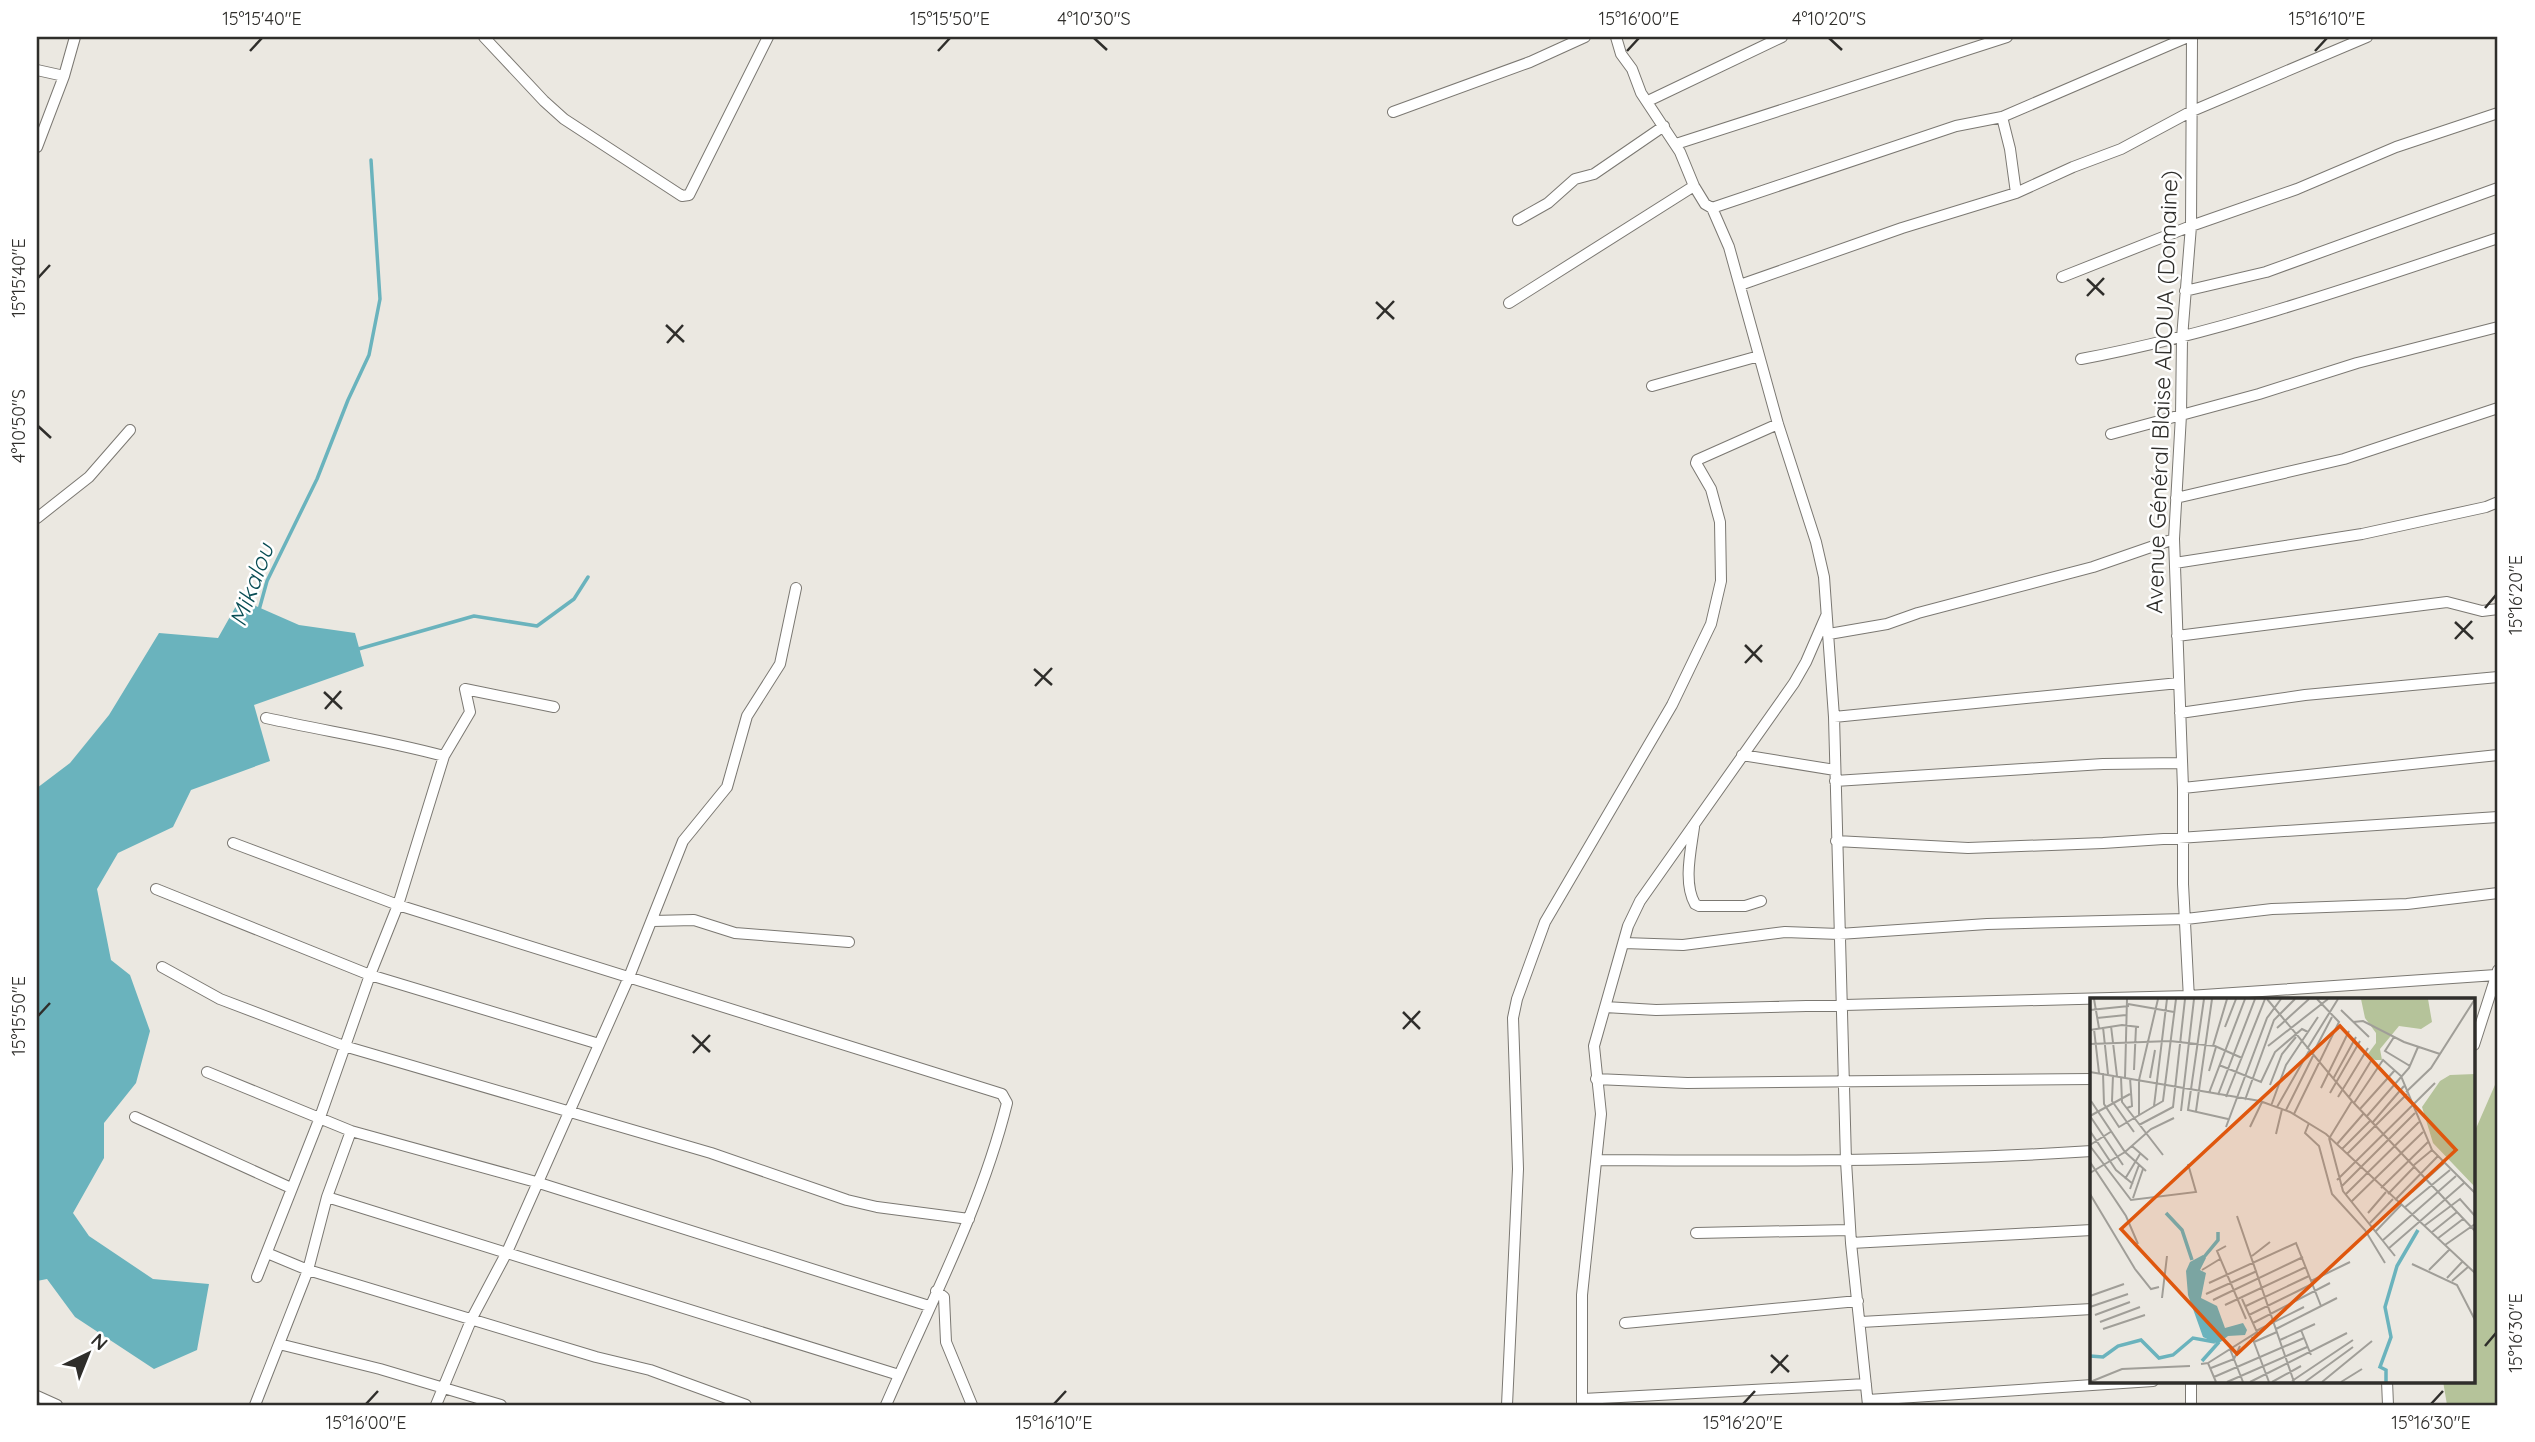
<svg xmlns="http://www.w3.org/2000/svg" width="2535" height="1442" font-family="Quicksand,sans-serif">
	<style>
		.green { fill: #b5c39a }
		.water { fill: #6ab3bd }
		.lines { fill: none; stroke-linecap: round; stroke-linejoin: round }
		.stream { stroke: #6ab3bd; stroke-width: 3.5 }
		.street-casing { stroke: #7b7872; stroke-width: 12 }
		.street { stroke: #fff; stroke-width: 10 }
		.ticks { fill: none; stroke: #2f2e2b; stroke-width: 2.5 }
		.labels { text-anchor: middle; stroke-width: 5; stroke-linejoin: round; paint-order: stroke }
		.street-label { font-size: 23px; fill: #2f2e2b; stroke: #fff }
		.water-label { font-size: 24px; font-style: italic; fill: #094d54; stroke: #fff }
		.inset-river { fill: none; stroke: #6ab3bd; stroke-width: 3.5 }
		.inset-road { fill: none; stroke: #a09e98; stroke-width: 2 }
		.view { fill: #df570e; fill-opacity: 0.15; stroke: #df570e; stroke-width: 3.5 }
		.inset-edge { fill: none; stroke: #2f2e2b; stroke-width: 3.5 }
		.neatline { fill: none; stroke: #2f2e2b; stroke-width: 2.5 }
		.ticks-label { font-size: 18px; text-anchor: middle; fill: #2f2e2b }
	</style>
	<rect width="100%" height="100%" fill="#ebe8e1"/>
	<!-- green -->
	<path class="green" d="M2498,1078V1405H2447L2443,1381H2474V1133Z"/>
	<!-- water -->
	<path class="water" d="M240,599L299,625L355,633L364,666L254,705L270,761L191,790L173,827L118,853L97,889L111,960L130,975L150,1031L136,1083L104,1123V1158L73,1213L89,1236L153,1279L209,1284L197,1350L154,1369L75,1317L47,1279L37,1281V788L70,763L109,715L159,633L218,638Z"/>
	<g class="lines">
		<!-- stream -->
		<path class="stream" d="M259,610L267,581L317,479L348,400L369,355L380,299L371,160
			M355,650L474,616L537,626L574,599L588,577"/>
		<!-- street casing -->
		<g class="street-casing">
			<path id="street" d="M484,37L544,101L564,119L682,196L689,195L768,37
				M1616,37L1621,54L1632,69L1641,93L1680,152L1694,186L1705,204L1712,208L1729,247L1778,424L1816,542L1824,577L1834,717L1846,1161L1851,1243L1868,1405
				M37,70L64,76
				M1648,101L1782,37
				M1393,112L1530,62L1585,37
				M2002,117L2010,149L2016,193
				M1676,144L2007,37
				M37,147L64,76L75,37
				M1712,208L1956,126L2002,117L2188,37
				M1518,220L1548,203L1575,179L1594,174L1664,126
				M2062,277L2191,226L2297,189L2396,147L2498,113
				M1740,285L1902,228L2016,193L2073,167L2121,149L2190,112L2367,37
				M2185,291L2266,272L2498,188
				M1509,303L1694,186
				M2081,359C2224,332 2361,284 2498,238
				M1652,386L1759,356
				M2111,434L2259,394L2357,363L2498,327
				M2176,498L2344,459L2498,408
				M37,518L89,477L130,430
				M2175,563L2362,534L2486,507L2498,502
				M1829,634L1887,624L1918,613L2093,567L2174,539
				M2177,636L2447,602L2482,611L2498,609
				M2180,713L2305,695L2498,677
				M1834,717L2179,683
				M266,718C325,731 385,740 444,756
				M1742,755L1835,770
				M1835,781L2103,764L2182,763
				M2183,788L2498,755
				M1694,827C1691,850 1683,883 1695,904L1699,906H1745L1761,901
				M1836,841L1968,848L2103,843L2498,817
				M233,843L398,905L1002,1094L1007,1103C981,1208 929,1306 886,1405
				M156,889L370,975L599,1044
				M653,921L694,920L735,933L849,942
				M1624,943L1683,945L1785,932L1839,934L1987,924L2186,919L2272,909L2407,904L2498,893
				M162,967L220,999L344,1046L711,1153L847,1200L877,1207L969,1219
				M2189,999L2183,884V788L2174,539L2181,415L2182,338L2191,226L2192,37
				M1605,1007L1656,1010L2189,996L2496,975
				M2474,1045L2498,970
				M207,1072L351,1131L536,1182L929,1306
				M1596,1079L1687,1083L2092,1079
				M135,1117L291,1188
				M1597,1160C1762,1161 1927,1162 2092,1151
				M327,1197L899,1375
				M1696,1233L1850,1230
				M1851,1243L2092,1230
				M267,1253L308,1270L596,1357L650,1370L746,1405
				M257,1277L319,1120L370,975L398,905L444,756L470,712L465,689L554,707
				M936,1291L944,1297L946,1342L972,1405
				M1861,1322L2092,1309
				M1625,1323L1858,1301
				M279,1344L380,1369L501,1405
				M2387,1381L2388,1405
				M37,1396L57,1405
				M1583,1399L1866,1384
				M1868,1400L2153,1381
				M255,1405L308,1270L327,1197L351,1131
				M436,1405L472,1318L507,1252L629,977L683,841L727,787L747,716L780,664L796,588
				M1507,1405L1518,1169L1513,1018L1517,999L1545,922L1672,705L1711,624L1721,581L1720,522L1711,489L1696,463L1697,460L1778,424
				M1582,1405V1295L1601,1114L1594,1046L1628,926L1640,901L1794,683L1806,662L1826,616
				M2191,1405V1381"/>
		</g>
		<!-- street -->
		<use href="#street" class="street"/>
	</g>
	<!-- ticks -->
	<path class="ticks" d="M1094,38L1107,50M1829,38L1842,50M250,51L262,38M938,51L950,38M1627,51L1639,38M2315,51L2327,38M38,278L50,265M2087,279L2104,295M2087,296L2104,278M1376,302L1394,319M1377,319L1394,301M666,325L684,342M667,343L683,325M38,426L51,438M2485,608L2496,595M2455,622L2473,639M2455,639L2472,621M1745,645L1762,662M1745,663L1762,645M1034,669L1052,685M1035,686L1052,668M324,692L342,709M325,709L341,691M1403,1012L1420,1029M38,1016L50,1003M1403,1029L1420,1011M692,1035L710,1052M693,1053L710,1035M2485,1346L2496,1333M1771,1355L1789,1372M1771,1373L1788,1355M366,1404L378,1391M1054,1404L1066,1391M1743,1404L1755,1391M2431,1404L2443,1391"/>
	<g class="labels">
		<!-- street labels -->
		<g class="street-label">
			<text transform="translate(2162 392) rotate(-88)" y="8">Avenue Général Blaise ADOUA (Domaine)</text>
		</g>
		<!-- water labels -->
		<g class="water-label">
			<text transform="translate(252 585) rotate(-70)" y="8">Mikalou</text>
		</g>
	</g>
	<!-- overview -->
	<g transform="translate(2090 998)">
		<rect width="385" height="385" fill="#ebe8e1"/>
		<path d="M271,1H338L342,24L331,31L309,28L290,51L292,62H285L277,57L286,45V35L275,20ZM385,76V189L343,145L332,109L350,83L360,77Z" fill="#b5c39a"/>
		<path d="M113,257L116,260L110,272L116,275L111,300L127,308L135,330L153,325L157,332L155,337L138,338L128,346L113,339L98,297L96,273L100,264Z" fill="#6ab3bd"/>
		<path class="inset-river" d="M76,215L92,232L102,262M114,259L128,242V234M0,358L13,359L28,348L51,342L69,360L83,357L103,340L125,344M112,363L129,344M296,384V372L290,369L301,339L295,309L307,268L328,232"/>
		<path class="inset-road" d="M4,1L9,30M114,1L98,112L138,121M177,1L262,103L385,233M38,6L84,14M0,12L39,8M251,12L279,39M7,20L36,17M263,24L273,23L314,44L350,56M21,28L27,78M13,29L18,76M135,29L146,1M187,30L219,1M4,31L9,75M0,32L32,27L49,29M304,39L295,53L320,68M0,46L80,43L125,48L152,60M123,48L137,1M178,48L238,1M217,51L248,1M222,57L242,19M129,67L171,84L185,54L212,31L218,34M44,72L46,29M119,73L126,49M0,74L170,103L200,114L236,136L385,275M13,75L14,106L29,129L73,103L86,1M23,77L22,103L44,134M31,79L32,104L73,157M35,80L37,1M60,80L65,52M243,81L266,39M180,87L192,56L206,39M231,90L259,33M316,94L341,70L385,1M119,95L155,1M240,95L270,43M128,97L165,1M136,99L175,1M248,99L278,50M259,99L281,63M155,102L184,22L205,1M1,103L35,154L56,173M264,105L293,62L311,78L342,152L385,195M64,108L77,1M181,108L196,67L228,19M187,109L219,53M37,110L42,108L40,80M270,111L305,72M196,112L223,58M91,113L104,1M106,113L122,1M204,116L249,24L227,1M49,117V82L68,1M0,118L33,167M0,118L40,96M277,118L319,70L328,49M283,124L314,88M219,125L215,135L229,148L242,196L275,232L295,265M49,127L83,109L95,1M136,129L177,20L191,1M160,129L172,104M0,133L26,172L43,186M186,136L192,111M240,139L262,103M239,140L253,193L305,258M247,146L274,115M0,147L22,133M0,148L41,202L106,194L98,166M42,148L58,162M252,151L281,122M257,156L317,96M0,164L36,218L48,246M324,167L342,152M0,175L35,154L61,131L84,120M35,181L50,156M247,182L345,85M251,189L325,115M291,190L338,144M40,191L49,167M322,194L354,165M0,196L45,271L61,291L69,289M256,196L329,124M298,196L325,168M43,200L53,171M305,202L348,158M262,203L333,134M314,210L360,172M278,215L296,194M147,218L204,384M280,225L303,201M334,228L370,201L385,218M286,233L311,207M341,235L367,214M347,241L373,221M292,243L366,178M355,247L385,226M136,248L127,253L156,321M298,251L374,185M162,258L180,244M322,266L367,287L385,322M112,272L130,261M339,272L360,251M357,280L373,263M221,283L260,264M362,283L378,269M119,285L206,245L231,308M116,296L167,273M0,298L34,286M72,300L77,258M123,302L213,259M135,307L216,269M156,308L219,278M0,309L38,296M5,317L40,304M159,317L222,286M10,324L50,309M163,325L240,285M13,331L55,317M186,331L247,300M211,332L221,357M166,333L214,309M162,339L179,384M190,342L225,326M164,344L187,334M140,351L153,384M118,365L167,334L152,301M111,366L118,365L126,384M121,370L144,361L150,348M124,379L214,340M202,383L263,342M0,384L32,371L100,368M137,384L217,349M160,384L257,335M182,384L211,368M215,384L263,349M232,384L282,343M251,384L272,371"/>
		<path class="view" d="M250,28L366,152L147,356L31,231Z"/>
		<rect width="385" height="385" class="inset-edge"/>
	</g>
	<!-- border -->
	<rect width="2535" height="1442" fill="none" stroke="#ffffff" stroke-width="77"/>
	<!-- north arrow -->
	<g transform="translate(88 1354) rotate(43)" stroke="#ffffff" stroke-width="5" paint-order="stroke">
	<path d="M0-5L12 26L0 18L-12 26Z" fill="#2f2e2b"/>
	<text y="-10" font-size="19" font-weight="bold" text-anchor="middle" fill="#2f2e2b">N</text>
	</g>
	<rect x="38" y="38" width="2458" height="1366" class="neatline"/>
	<g class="ticks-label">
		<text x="262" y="25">15°15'40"E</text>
		<text x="950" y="25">15°15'50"E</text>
		<text x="1094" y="25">4°10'30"S</text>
		<text x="1639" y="25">15°16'00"E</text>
		<text x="1829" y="25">4°10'20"S</text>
		<text x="2327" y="25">15°16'10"E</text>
		<text transform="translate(19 278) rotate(-90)" y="6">15°15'40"E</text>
		<text transform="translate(19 426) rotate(-90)" y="6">4°10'50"S</text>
		<text transform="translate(2516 595) rotate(-90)" y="6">15°16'20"E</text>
		<text transform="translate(19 1016) rotate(-90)" y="6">15°15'50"E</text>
		<text transform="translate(2516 1333) rotate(-90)" y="6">15°16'30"E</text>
		<text x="366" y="1429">15°16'00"E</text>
		<text x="1054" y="1429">15°16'10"E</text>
		<text x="1743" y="1429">15°16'20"E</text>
		<text x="2431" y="1429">15°16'30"E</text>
	</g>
</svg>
